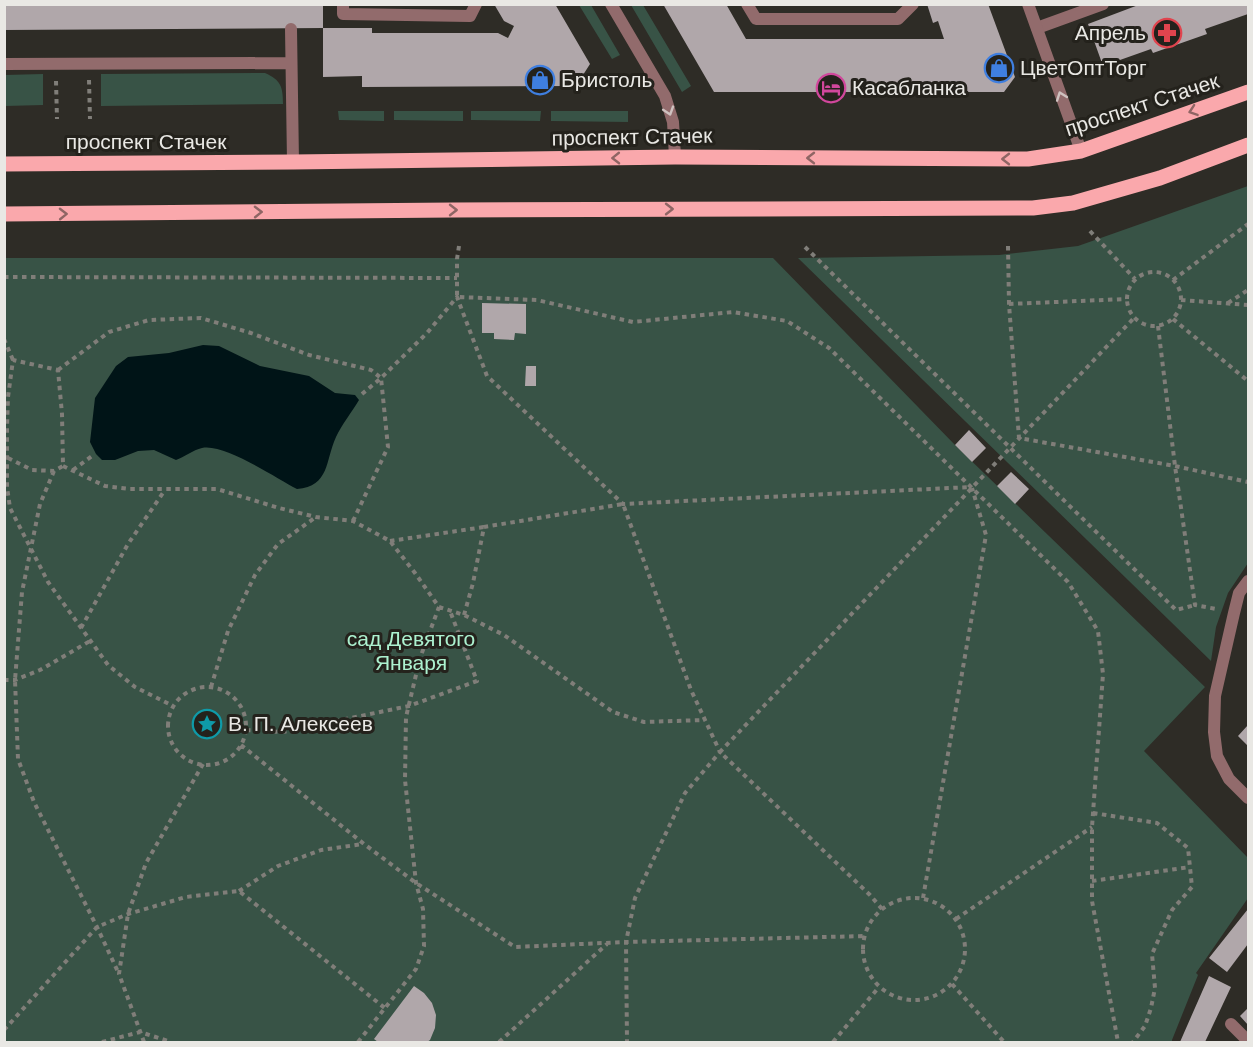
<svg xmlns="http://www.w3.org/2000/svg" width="1253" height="1047" font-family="Arial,sans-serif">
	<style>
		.green { fill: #385346 }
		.water { fill: #001417 }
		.building { fill: #b0a7aa }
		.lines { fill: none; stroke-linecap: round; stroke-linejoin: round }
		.path { stroke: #807e79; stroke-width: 4; stroke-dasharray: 4.5 4.5; stroke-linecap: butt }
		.service { stroke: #926b6c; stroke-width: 12 }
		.minor { stroke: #926b6c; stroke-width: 12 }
		.primary { stroke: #faa8ac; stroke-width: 15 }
		.oneway { stroke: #cfc2c0 }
		.oneway2 { stroke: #8f6564 }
		.labels { text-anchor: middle; stroke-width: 6; stroke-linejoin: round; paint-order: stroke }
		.poi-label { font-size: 21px; fill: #e9e8e4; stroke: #24221c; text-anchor: start }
		.street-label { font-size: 21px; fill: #e9e8e4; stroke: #24221c }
		.park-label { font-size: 21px; fill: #acf1cf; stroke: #24221c }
	</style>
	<rect width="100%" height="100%" fill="#2e2c26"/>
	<!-- green -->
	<path class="green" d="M579,5H591L620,55L612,59Z
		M631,5H643L691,86L682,92Z
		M265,73C281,80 283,87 283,104L101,106V74Z
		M43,74V105L5,106V75Z
		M338,111H384V121L339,120Z
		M394,111H463V121L394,120Z
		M471,111H541L540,121L471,120Z
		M551,111H628V122L551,121Z
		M1248,186V563L1228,593L1216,627L1211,661L798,258L999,255L1078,246Z
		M5,258H773L955,445L1205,687L1144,751L1248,858V898L1196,973L1198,975L1172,1040V1042H5Z"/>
	<!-- water -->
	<path class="water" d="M203,345L219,346L260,366L309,376L335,393L355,395L359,400C352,412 342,424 336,437C325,461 330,486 297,489C276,478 224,443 202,448C193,450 184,457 176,460L154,450L138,451L115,460H102L96,454L90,442L95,398L116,366L128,357L169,353Z"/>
	<!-- building -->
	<path class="building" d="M4,4H323V28L4,30Z
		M494,4H555L590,64L576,86L362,87V76L323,77V28H372V33H498L508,38L514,26L504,21Z
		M663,4H726L746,39H944L938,21L933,23L927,4H988L1015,77L1004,92H714Z
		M1141,4H1248V14L1205,29L1207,34L1153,53L1151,49L1103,66L1088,24Z
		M482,303L526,304V334L515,333L514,340L494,339V333H482Z
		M526,366H536V386H525Z
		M969,430L986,448L972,462L955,445Z
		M1011,472L1029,489L1015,504L997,486Z
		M1248,725V746L1238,736Z
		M1248,909V944L1227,972L1209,958Z
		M1209,976L1231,987L1205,1042H1180Z
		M414,986L424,993L432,1003L436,1015L435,1028L430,1040L427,1042H378L374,1039Z
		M1248,1008V1025L1240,1016Z"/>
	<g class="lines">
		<!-- path -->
		<path class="path" d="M89,80L90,119
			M56,81L57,119
			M1090,231L1135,279
			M459,246L457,259V297L537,300L633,322L733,312L787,321L829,348L1068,582L1098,631L1103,674L1092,827V901L1118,1042
			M1008,246L1009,304L1019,438L1175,466L1248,482
			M805,247L1176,610L1195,605
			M1127 299a27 27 0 1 1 54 0a27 27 0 1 1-54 0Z
			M4,277L457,278
			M1173,280L1248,224
			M1181,300L1248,305
			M1228,303L1248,290
			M1009,304L1126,299
			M1173,319L1248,381
			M1158,326L1175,466L1195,605L1216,609
			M4,339L13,360
			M58,370L109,332L149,320L201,318L251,333L309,355L371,370L381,378L388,447L353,521
			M362,394L381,378L427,333L457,297L487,376L623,504L971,487
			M8,458L32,470L54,471L63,466L62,414L58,370L13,360L8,397L7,427V487L10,508L48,582L108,665L135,687L173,706
			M63,466L105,486L130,489H217L279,508L316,517L353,521L390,541L415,573L439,607L464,615L504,635L613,712L644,722L704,720
			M73,470L92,456
			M54,471L40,504L22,592L15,680L18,759L34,802L97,927L119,974
			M390,541L484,527
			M464,615L473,583L484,527L623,504L691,690L720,752L685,793L635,898L626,942L627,1042
			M81,628L128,544L165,490
			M4,680H15L40,670L90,641
			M211,687L228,631L255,575L278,544L316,517
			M168 726a39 39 0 1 1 78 0a39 39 0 1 1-78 0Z
			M246,730L283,732L409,706L477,681L450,611
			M241,745L364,844L416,883L515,947L626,942L865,936
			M1093,813L1157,823L1188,848L1192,887L1172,910L1152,954L1155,988L1151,1008L1145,1026L1133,1042
			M1092,881L1190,867
			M239,891L278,866L321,850L363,844
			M863 949a51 51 0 1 1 102 0a51 51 0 1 1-102 0Z
			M923,898L986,535L972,488
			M882,909L870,895L720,752L1134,318
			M956,919L1092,827
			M952,984L1004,1042
			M4,1030L97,927L128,914L186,897L239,891L386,1009
			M102,1042L140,1032L171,1042
			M144,1042L119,974L128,914L146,863L203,764
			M358,1042L416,969L424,946L423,909L416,883L405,780L406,717L420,658L439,607
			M499,1042L607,944
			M833,1042L879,987"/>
		<!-- service -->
		<path class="service" d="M343,4V14L470,16L476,4
			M747,4L756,19H898L913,4
			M1037,28L1103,4
			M291,29L293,162
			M4,64L291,63
			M1248,581L1239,593L1234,613L1215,696L1214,732L1217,756L1229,779L1248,798
			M1231,1024L1248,1041"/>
		<!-- minor -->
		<path class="minor" d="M611,4L665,96L673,122L675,157
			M1028,4L1081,151"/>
		<!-- primary -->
		<path class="primary" d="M4,164L293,162L675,157L1028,159L1081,151L1248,92
			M4,214L453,210L1033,208L1073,203L1160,178L1248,145"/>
	</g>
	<!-- one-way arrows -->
	<defs><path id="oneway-chevron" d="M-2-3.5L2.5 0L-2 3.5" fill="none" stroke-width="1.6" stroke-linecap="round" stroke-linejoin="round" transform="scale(1.5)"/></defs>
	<g class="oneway">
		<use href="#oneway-chevron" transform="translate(1061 96) rotate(-110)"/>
		<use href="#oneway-chevron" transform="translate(669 111) rotate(72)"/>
	</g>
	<g class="oneway2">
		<use href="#oneway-chevron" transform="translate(1193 111) rotate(161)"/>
		<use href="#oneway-chevron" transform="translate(616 158) rotate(179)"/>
		<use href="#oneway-chevron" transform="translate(811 158) rotate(-180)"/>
		<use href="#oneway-chevron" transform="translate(1006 159) rotate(-180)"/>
		<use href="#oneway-chevron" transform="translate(669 209)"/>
		<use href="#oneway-chevron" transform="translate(453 210)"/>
		<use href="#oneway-chevron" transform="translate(258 212) rotate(-1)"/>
		<use href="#oneway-chevron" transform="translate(63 214) rotate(-1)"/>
	</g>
	<!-- icons -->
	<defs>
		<g id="pharmacy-ring" transform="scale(1.5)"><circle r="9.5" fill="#24221c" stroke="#e0444e" stroke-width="1.5"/><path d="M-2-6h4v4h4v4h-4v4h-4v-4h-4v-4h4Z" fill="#e0444e"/></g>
		<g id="shop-ring" transform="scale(1.5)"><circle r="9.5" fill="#24221c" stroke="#3f7fe0" stroke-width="1.5"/><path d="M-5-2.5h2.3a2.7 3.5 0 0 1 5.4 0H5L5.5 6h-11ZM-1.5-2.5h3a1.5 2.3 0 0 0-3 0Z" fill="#3f7fe0"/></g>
		<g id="hotel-ring" transform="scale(1.5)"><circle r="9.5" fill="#24221c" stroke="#d1479c" stroke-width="1.5"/><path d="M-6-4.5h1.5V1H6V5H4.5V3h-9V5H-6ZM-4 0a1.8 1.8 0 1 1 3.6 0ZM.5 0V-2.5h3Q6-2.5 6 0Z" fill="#d1479c"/></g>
		<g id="sight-ring" transform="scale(1.5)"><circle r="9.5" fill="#24221c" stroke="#0f9aa8" stroke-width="1.5"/><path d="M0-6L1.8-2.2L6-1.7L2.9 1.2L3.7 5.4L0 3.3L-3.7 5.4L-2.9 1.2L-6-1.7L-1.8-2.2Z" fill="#0f9aa8"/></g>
	</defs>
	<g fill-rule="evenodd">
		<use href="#pharmacy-ring" x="1167" y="33"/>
		<use href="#shop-ring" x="999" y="68"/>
		<use href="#shop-ring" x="540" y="80"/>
		<use href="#hotel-ring" x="831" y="88"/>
		<use href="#sight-ring" x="207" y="724"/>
	</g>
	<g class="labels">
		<!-- poi labels -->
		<g class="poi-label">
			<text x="1146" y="40" text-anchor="end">Апрель</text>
			<text x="1020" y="75">ЦветОптТорг</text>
			<text x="561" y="87">Бристоль</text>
			<text x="852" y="95">Касабланка</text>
			<text x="228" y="731">В. П. Алексеев</text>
		</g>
		<!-- street labels -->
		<g class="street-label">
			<text transform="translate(1142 105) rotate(-18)" y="7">проспект Стачек</text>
			<text transform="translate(632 137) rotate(-1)" y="7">проспект Стачек</text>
			<text x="146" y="149">проспект Стачек</text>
		</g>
		<!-- park labels -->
		<g class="park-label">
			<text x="411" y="646">сад Девятого<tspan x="411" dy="24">Января</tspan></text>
		</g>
	</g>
	<!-- border -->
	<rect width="1253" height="1047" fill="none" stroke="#e9e8e4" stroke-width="12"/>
</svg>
